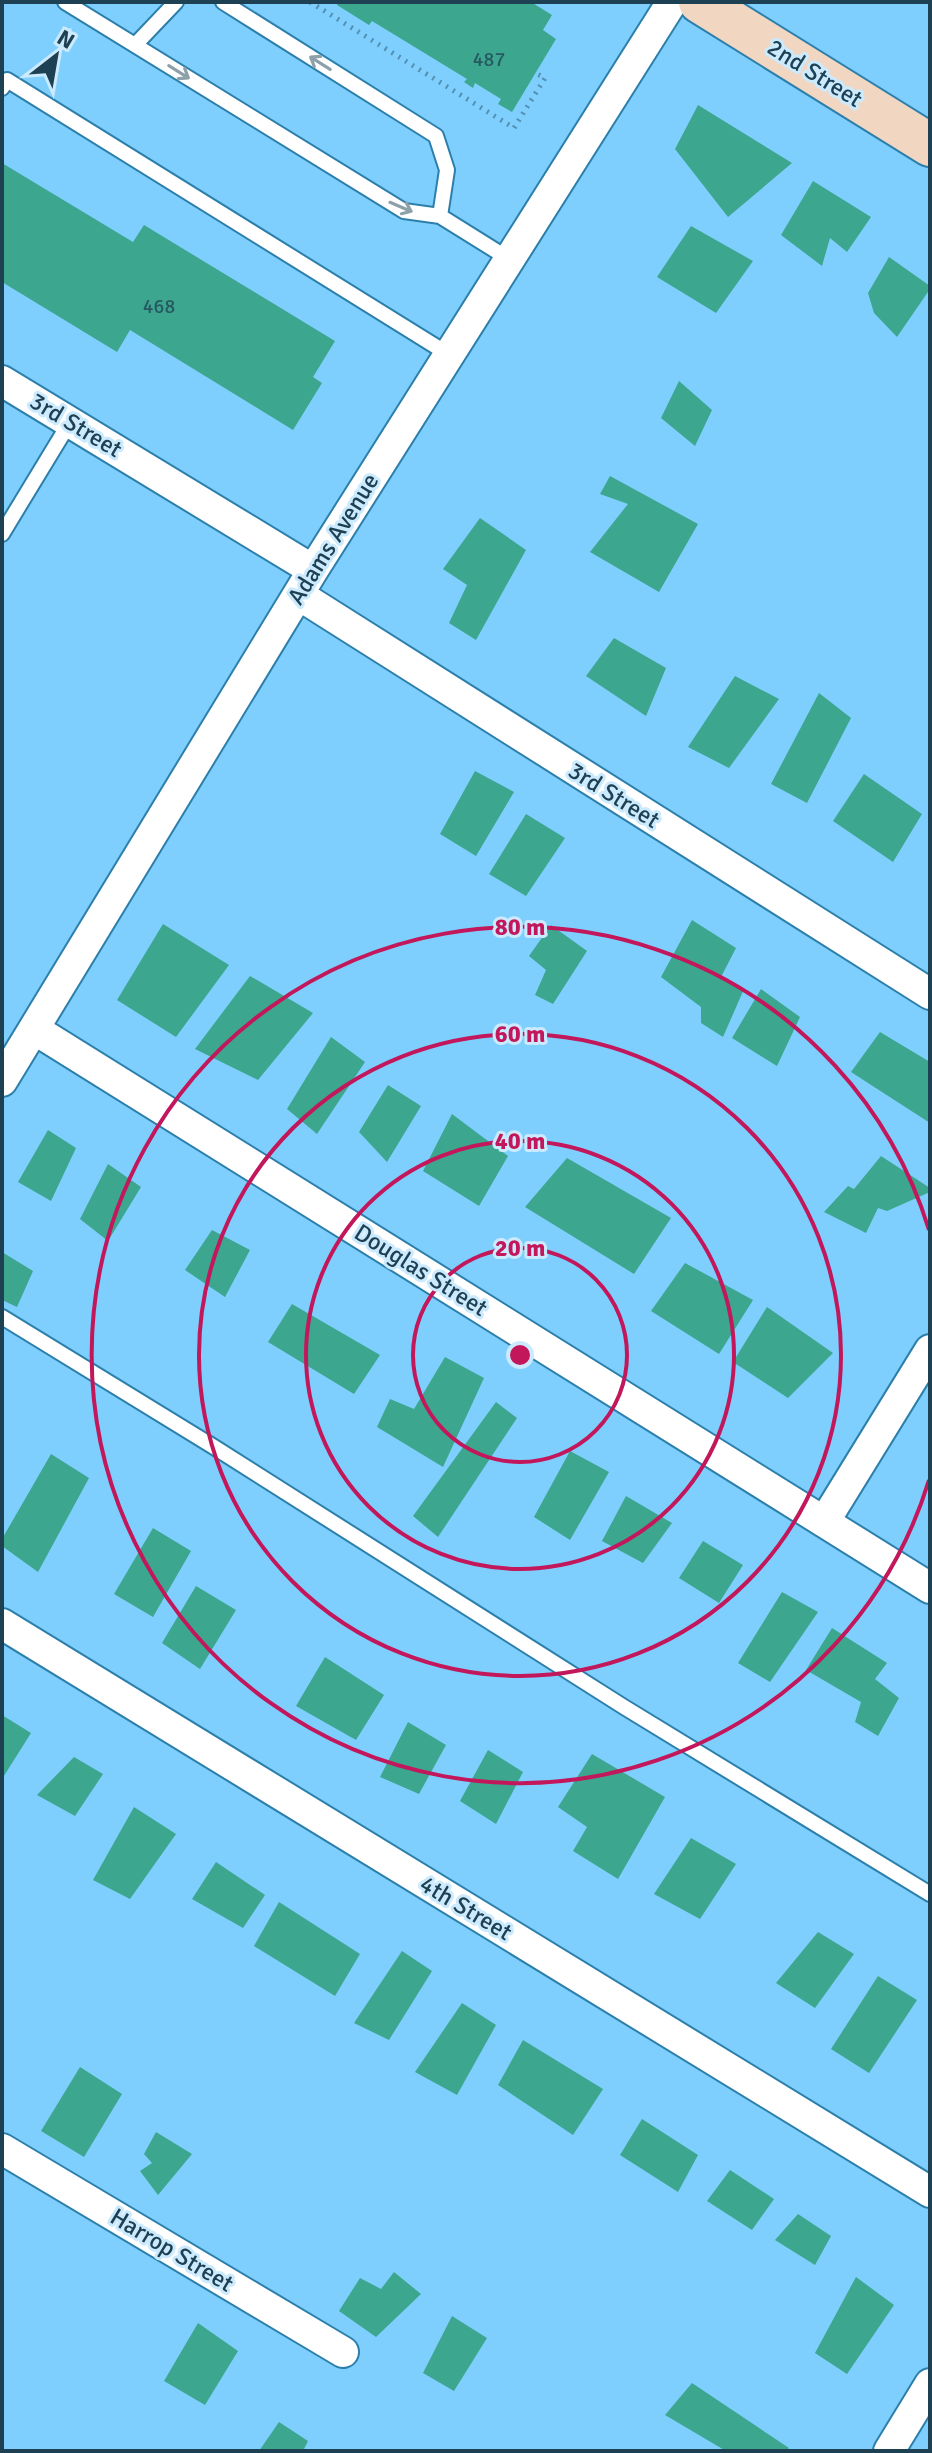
<svg xmlns="http://www.w3.org/2000/svg" width="932" height="2453" font-family="Signika,sans-serif">
	<style>
		.building { fill: #3ca68e }
		.lines { fill: none; stroke-linecap: round; stroke-linejoin: round }
		.lane-casing { stroke: #2c7faa; stroke-width: 18 }
		.street-casing { stroke: #2c7faa; stroke-width: 34 }
		.secondary-casing { stroke: #2c7faa; stroke-width: 46 }
		.path { stroke: #5490b2; stroke-width: 5; stroke-dasharray: 2 6; stroke-linecap: butt }
		.lane { stroke: #fff; stroke-width: 14 }
		.street { stroke: #fff; stroke-width: 30 }
		.secondary { stroke: #f1d7c2; stroke-width: 42 }
		.oneway { stroke: #8ea0a9 }
		.ring { fill: none; stroke: #c2185b; stroke-width: 4 }
		.labels { text-anchor: middle; stroke-width: 6; stroke-linejoin: round; paint-order: stroke }
		.number-label { font-size: 20px; fill: #265a62 }
		.street-label { font-size: 24px; fill: #1e4053; stroke: #cceafd }
		.centre { fill: #c2185b; stroke: #cceafd; stroke-width: 4 }
		.ring-label { font-size: 24px; text-anchor: middle; font-weight: bold; fill: #c2185b; stroke: #cceafd; stroke-width: 6; stroke-linejoin: round; paint-order: stroke }
	</style>
	<rect width="100%" height="100%" fill="#7fcffe"/>
	<!-- building -->
	<path class="building" d="M338,2H531L552,15L543,30L556,39L512,112L498,104L501,99L475,83L473,88L464,82L467,79L372,21L369,25L337,5Z
		M698,105L792,163L728,217L675,149Z
		M2,163L133,242L144,225L335,341L313,377L322,383L293,430L130,330L117,352L2,282Z
		M813,181L871,217L847,252L830,238L822,266L781,235Z
		M691,226L753,261L716,313L657,277Z
		M889,257L930,286V289L897,337L874,313L868,293Z
		M679,381L712,410L695,446L661,418Z
		M610,476L698,524L659,592L590,552L628,504L600,494Z
		M480,518L526,550L476,640L449,623L467,585L443,569Z
		M614,638L666,668L646,716L586,676Z
		M735,676L779,699L729,768L688,747Z
		M819,693L851,718L807,803L771,784Z
		M475,771L514,792L476,856L440,834Z
		M864,774L922,814L893,862L833,821Z
		M526,814L565,838L526,896L489,874Z
		M692,920L736,948L721,977L744,989L723,1037L701,1023V1007L661,977Z
		M163,924L229,965L176,1037L117,1000Z
		M551,925L587,951L553,1004L535,995L546,970L529,956Z
		M250,976L313,1013L258,1080L195,1049Z
		M761,989L800,1017L777,1066L732,1038Z
		M880,1032L930,1062V1123L851,1072Z
		M331,1037L365,1062L317,1134L287,1109Z
		M388,1085L421,1106L387,1162L359,1132Z
		M452,1114L508,1156L479,1206L423,1171Z
		M48,1130L76,1148L51,1201L18,1182Z
		M881,1156L930,1188V1192L887,1211L878,1208L866,1233L824,1212L848,1186L854,1189Z
		M567,1158L671,1218L634,1274L525,1207Z
		M108,1164L141,1187L108,1241L80,1219Z
		M212,1230L250,1250L225,1297L185,1270Z
		M2,1252L33,1271L17,1307L2,1300Z
		M685,1263L753,1300L719,1354L651,1311Z
		M292,1304L380,1355L354,1394L268,1342Z
		M767,1307L833,1353L788,1398L733,1362Z
		M445,1357L484,1378L443,1467L377,1427L390,1399L414,1409Z
		M496,1402L517,1418L438,1537L413,1516Z
		M570,1451L609,1472L570,1540L534,1517Z
		M51,1454L89,1478L38,1572L2,1546V1539Z
		M626,1496L672,1523L643,1563L602,1541Z
		M153,1528L191,1551L153,1617L114,1594Z
		M703,1541L743,1565L719,1603L679,1578Z
		M196,1586L236,1610L200,1669L162,1643Z
		M782,1592L818,1612L770,1682L738,1663Z
		M832,1628L887,1663L875,1679L899,1698L878,1736L855,1722L861,1702L806,1670Z
		M325,1657L384,1695L356,1740L296,1706Z
		M2,1715L31,1733L2,1779Z
		M408,1722L446,1745L419,1794L380,1777Z
		M488,1750L523,1772L496,1824L460,1801Z
		M592,1754L665,1797L618,1879L573,1851L587,1827L558,1807Z
		M74,1757L103,1774L75,1816L37,1795Z
		M134,1807L176,1834L130,1899L93,1880Z
		M691,1838L736,1864L700,1919L654,1894Z
		M216,1862L265,1895L243,1928L192,1899Z
		M279,1902L360,1954L335,1996L254,1946Z
		M818,1932L854,1954L815,2008L776,1983Z
		M402,1951L432,1971L389,2040L354,2023Z
		M878,1976L917,2000L869,2073L831,2049Z
		M462,2003L496,2025L457,2095L415,2072Z
		M523,2040L603,2089L573,2135L498,2085Z
		M80,2067L122,2094L84,2157L41,2131Z
		M642,2119L698,2155L678,2192L620,2155Z
		M156,2132L192,2154L158,2195L140,2171L152,2163L144,2154Z
		M730,2170L774,2199L752,2230L707,2201Z
		M798,2214L831,2236L815,2265L775,2240Z
		M394,2272L421,2294L376,2337L339,2311L360,2278L381,2289Z
		M856,2277L894,2305L847,2374L815,2353Z
		M452,2316L487,2338L454,2391L423,2373Z
		M198,2323L238,2351L205,2405L164,2381Z
		M692,2383L789,2448L786,2451H726L665,2415Z
		M279,2422L308,2441L303,2451H259Z"/>
	<g class="lines">
		<!-- lane casing -->
		<g class="lane-casing">
			<path id="lane" d="M65,2L404,211L440,216L447,170L436,136L223,2
				M135,45L176,2
				M2,88L7,80L448,354
				M440,216L509,259
				M2,534L70,422
				M2,1317L214,1447L624,1707L930,1894"/>
		</g>
		<!-- street casing -->
		<g class="street-casing">
			<path id="street" d="M2,381L313,570
				M299,595L930,994
				M34,1029L930,1588
				M2,1081L313,570L672,2
				M824,1522L930,1350
				M2,1624L930,2192
				M2,2149L343,2352
				M889,2451L930,2384"/>
		</g>
		<!-- secondary casing -->
		<g class="secondary-casing">
			<path id="secondary" d="M700,2L930,145"/>
		</g>
		<!-- path -->
		<path class="path" d="M310,2L514,128L545,78L537,74"/>
		<!-- lane -->
		<use href="#lane" class="lane"/>
		<!-- street -->
		<use href="#street" class="street"/>
		<!-- secondary -->
		<use href="#secondary" class="secondary"/>
	</g>
	<!-- one-way arrows -->
	<defs><path id="oneway-shaft" d="M-6 0H5M1.5-3L5.5 0L1.5 3" fill="none" stroke-width="1.6" stroke-linecap="round" stroke-linejoin="round" transform="scale(2)"/></defs>
	<g class="oneway">
		<use href="#oneway-shaft" transform="translate(320 63) rotate(-148)"/>
		<use href="#oneway-shaft" transform="translate(179 72) rotate(32)"/>
		<use href="#oneway-shaft" transform="translate(401 207) rotate(23)"/>
	</g>
	<!-- distance rings -->
	<g class="ring">
		<circle cx="520" cy="1355" r="107"/>
		<circle cx="520" cy="1355" r="214"/>
		<circle cx="520" cy="1355" r="321"/>
		<path d="M929 1480A428 428 0 1 1 929 1230"/>
	</g>
	<g class="labels">
		<!-- number labels -->
		<g class="number-label">
			<text x="489" y="66">487</text>
			<text x="159" y="313">468</text>
		</g>
		<!-- street labels -->
		<g class="street-label">
			<text transform="translate(815 73) rotate(32)" y="8">2nd Street</text>
			<text transform="translate(76 425) rotate(31)" y="8">3rd Street</text>
			<text transform="translate(333 539) rotate(-58)" y="8">Adams Avenue</text>
			<text transform="translate(614 795) rotate(32)" y="8">3rd Street</text>
			<text transform="translate(421 1270) rotate(32)" y="8">Douglas Street</text>
			<text transform="translate(466 1908) rotate(31)" y="8">4th Street</text>
			<text transform="translate(172 2250) rotate(31)" y="8">Harrop Street</text>
		</g>
	</g>
	<circle cx="520" cy="1355" r="12" class="centre"/>
	<g class="ring-label">
		<text x="520" y="935">80 m</text>
		<text x="520" y="1042">60 m</text>
		<text x="520" y="1149">40 m</text>
		<text x="520" y="1256">20 m</text>
	</g>
	<!-- border -->
	<rect width="932" height="2453" fill="none" stroke="#1e4053" stroke-width="8"/>
	<!-- north arrow -->
	<g transform="translate(56 56) rotate(31)" stroke="#cceafd" stroke-width="6" paint-order="stroke">
	<path d="M0-6L14 30L0 20L-14 30Z" fill="#1e4053"/>
	<text y="-12" font-size="22" font-weight="bold" text-anchor="middle" fill="#1e4053">N</text>
	</g>
</svg>
